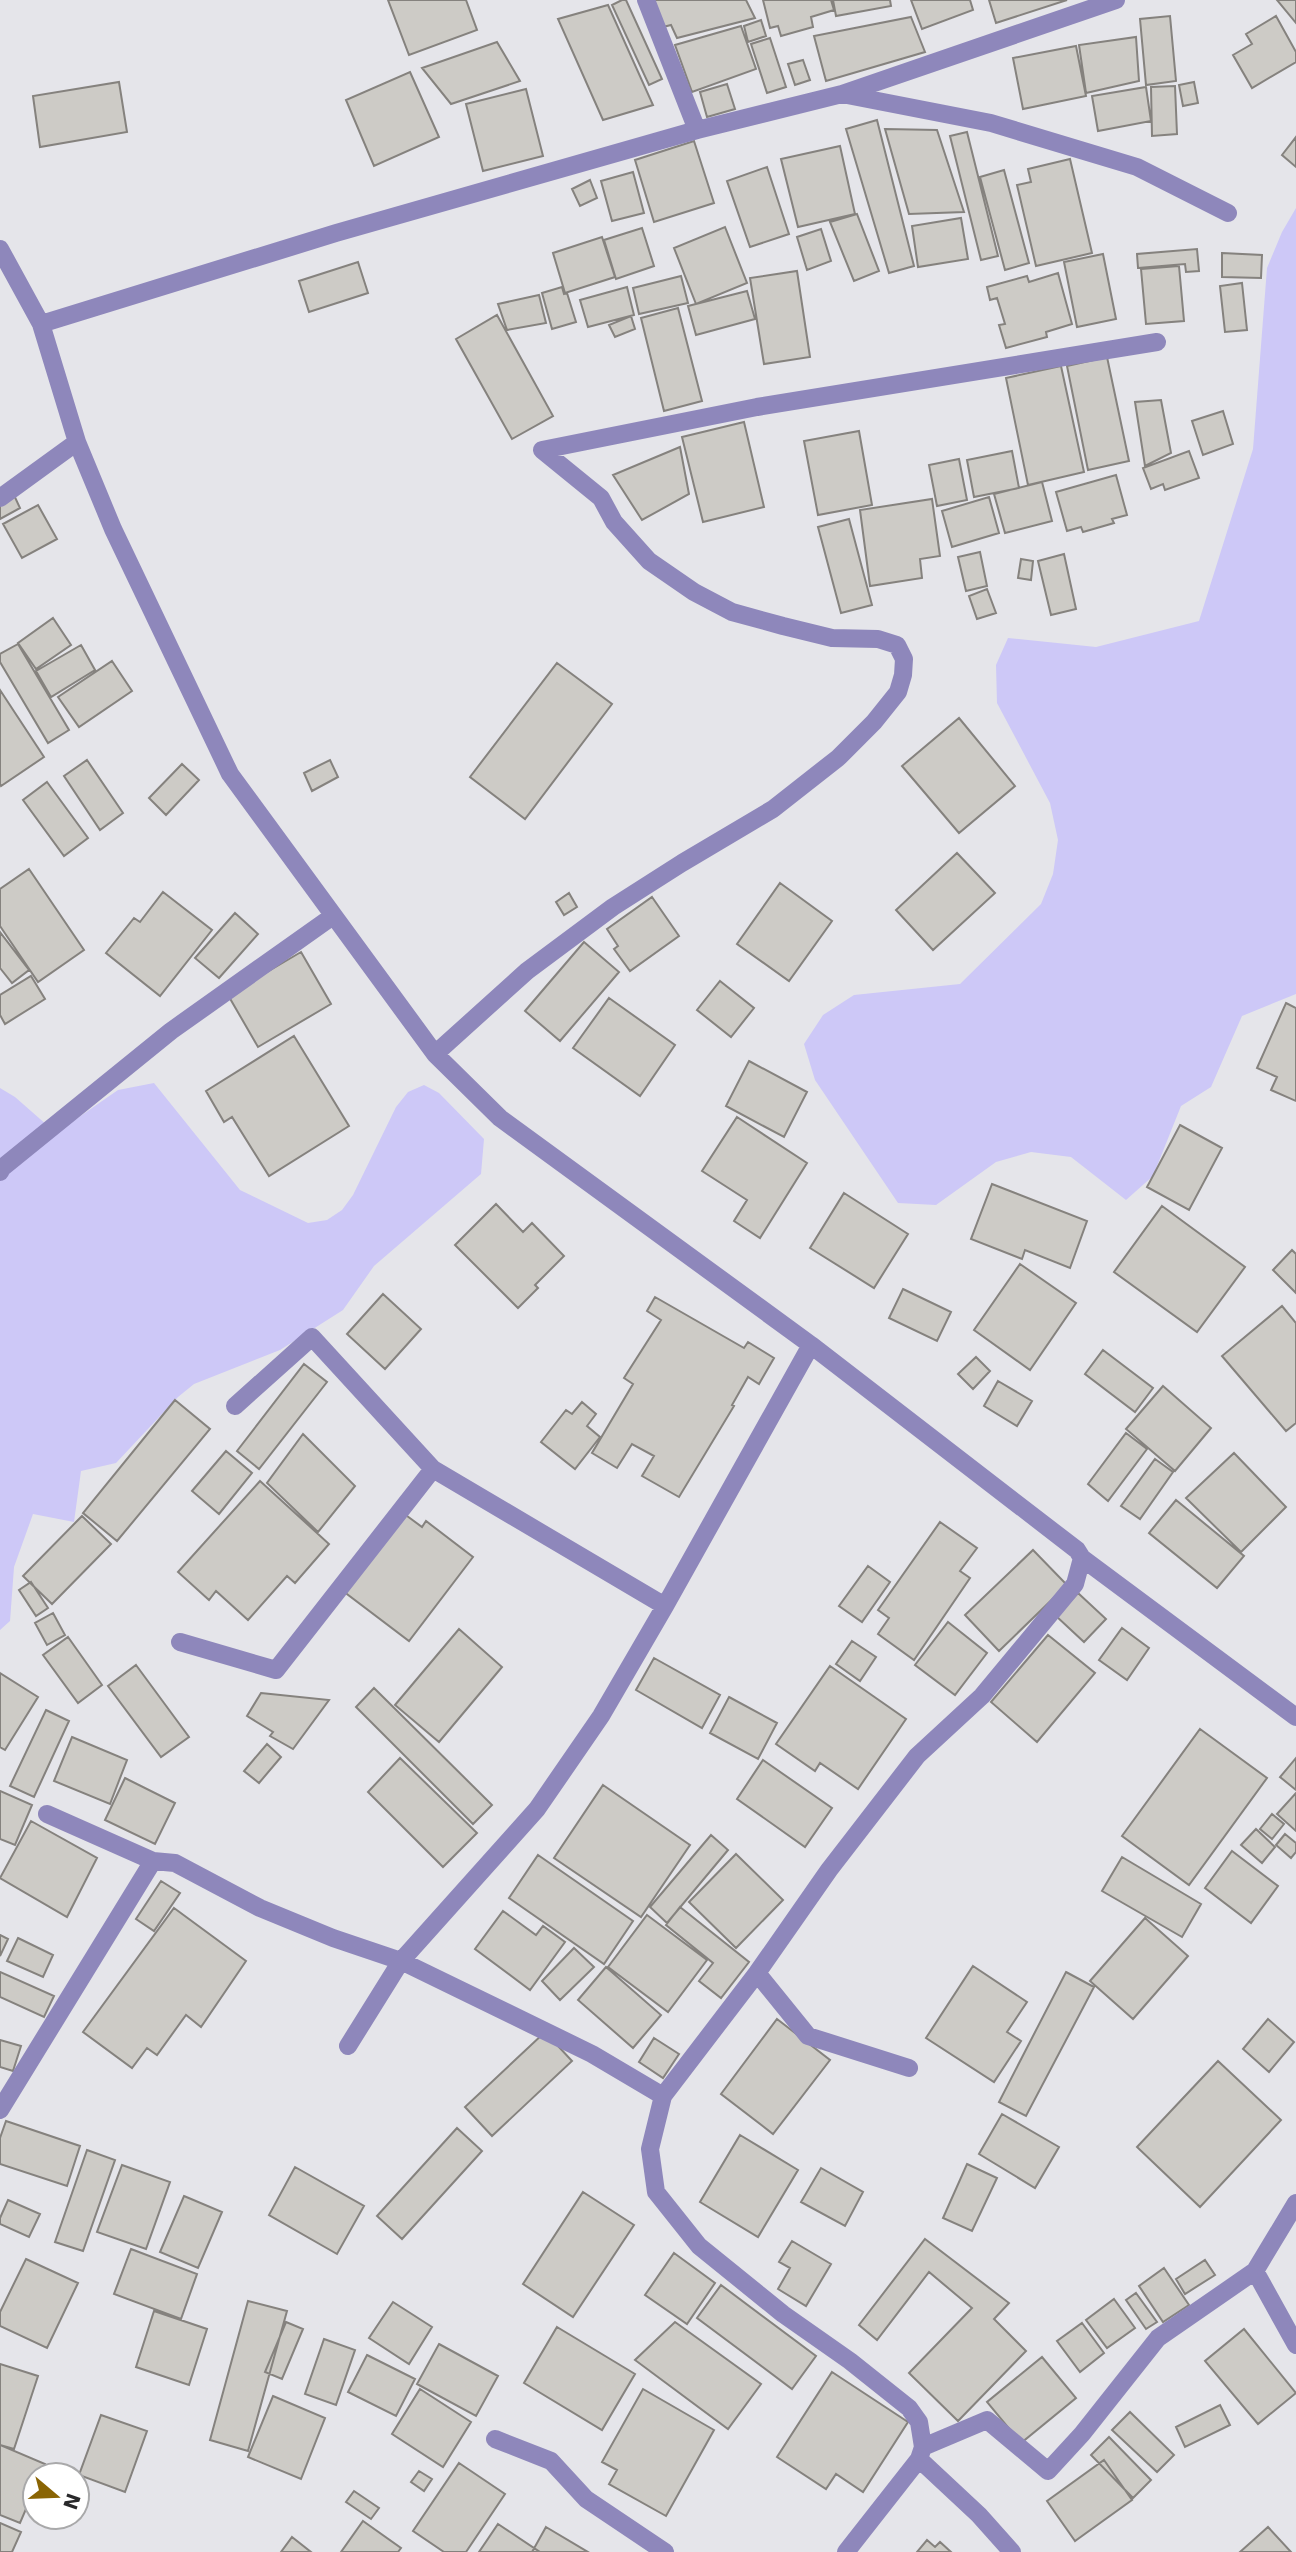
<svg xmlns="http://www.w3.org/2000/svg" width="1296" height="2552" font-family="'DejaVu Sans',sans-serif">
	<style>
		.green { fill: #cdc8f7 }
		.building { fill: #cdcbc6; stroke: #85827e; stroke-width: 2 }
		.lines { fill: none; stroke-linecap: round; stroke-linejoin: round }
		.minor { stroke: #8e87bb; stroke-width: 18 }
	</style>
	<rect width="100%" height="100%" fill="#e5e5ea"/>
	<!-- green -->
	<path class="green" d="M1296,208V994L1242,1016L1211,1087L1181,1106L1153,1176L1126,1200L1071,1157L1031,1152L996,1162L936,1205L898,1203L815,1080L804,1044L823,1015L854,995L960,984L1041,904L1053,874L1058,840L1050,803L997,703L996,665L1008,638L1096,647L1199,621L1253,449L1267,268L1282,232Z
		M154,1083L240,1190L308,1223L327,1220L342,1210L353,1195L396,1107L408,1092L424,1085L439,1093L484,1139L481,1174L374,1266L343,1310L280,1350L194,1384L178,1397L116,1463L81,1471L74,1522L33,1514L14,1567L10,1621L0,1630V1088L15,1097L56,1133L118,1090Z"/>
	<!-- building -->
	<path class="building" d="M388,0H466L477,30L409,55Z
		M622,0H626L662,79L649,85L612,5Z
		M651,0H746L755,18L677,38L671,25L663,27Z
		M763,0H831L834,10L811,17L813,27L781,36L778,26L770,28Z
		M833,0H890L891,6L836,16Z
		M911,0H970L973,10L922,29Z
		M989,0H1067L996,23Z
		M1277,0H1296V23Z
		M608,5L653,105L603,120L558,19Z
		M1170,16L1176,81L1146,85L1140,19Z
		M1276,16L1296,52V62L1252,88L1233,55L1252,44L1246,34Z
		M911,17L925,52L826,81L814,36Z
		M761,20L766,36L748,42L744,26Z
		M741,26L756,69L692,92L675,45Z
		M1136,37L1139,81L1086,93L1079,45Z
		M770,38L786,87L767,93L751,44Z
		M497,42L520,81L451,104L422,68Z
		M1076,46L1086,96L1023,109L1013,58Z
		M803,60L810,80L795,85L788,64Z
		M410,72L439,137L374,166L346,100Z
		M119,82L127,132L40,147L33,96Z
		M1194,82L1198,103L1183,106L1179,85Z
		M727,84L735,109L707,117L700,92Z
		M1175,86L1177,134L1152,136L1151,87Z
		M1146,87L1151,121L1098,131L1092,96Z
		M526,89L543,156L483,171L466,104Z
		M877,120L914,266L889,273L846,129Z
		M885,129L937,130L964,212L909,214Z
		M967,132L998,256L981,260L950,136Z
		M1296,137V167L1282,155Z
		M694,141L714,203L654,222L635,160Z
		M840,146L855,214L798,227L781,159Z
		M1070,159L1092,253L1036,266L1017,185L1031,182L1028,169Z
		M767,167L789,234L750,247L727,181Z
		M1004,170L1029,263L1005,270L980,177Z
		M633,172L644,213L612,221L601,181Z
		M590,180L597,198L580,206L572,189Z
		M857,214L879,271L854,281L830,222Z
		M961,218L968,259L918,267L912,226Z
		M725,227L747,283L696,304L674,248Z
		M642,228L654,266L616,279L604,240Z
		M821,229L831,261L807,270L797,237Z
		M602,237L615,277L565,293L553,253Z
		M1197,249L1199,271L1186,272L1185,264L1138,268L1137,254Z
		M1222,253L1262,255L1261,278L1222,277Z
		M1103,254L1116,319L1077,327L1064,262Z
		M358,262L368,293L309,312L299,281Z
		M1179,266L1184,321L1146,324L1141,269Z
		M797,271L810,357L764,364L750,278Z
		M1058,273L1072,324L1046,332L1047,337L1006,348L999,325L1005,324L997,298L990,300L987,287L1027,276L1029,282Z
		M681,276L688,303L639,314L633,288Z
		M1242,283L1247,330L1225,332L1220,286Z
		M562,287L564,294L567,293L576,322L552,329L542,293Z
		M627,287L634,315L588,327L580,300Z
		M747,291L755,319L696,335L688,306Z
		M539,295L546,323L507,330L498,304Z
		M678,308L702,401L664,411L641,318Z
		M497,315L553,416L512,439L456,339Z
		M631,316L635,329L615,337L609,325Z
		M1107,357L1129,461L1088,470L1067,366Z
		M1061,366L1084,472L1028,485L1006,378Z
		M1161,400L1171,453L1145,466L1135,402Z
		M1223,411L1233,444L1203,455L1192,421Z
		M744,422L764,507L703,522L682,437Z
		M859,431L872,505L818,515L804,441Z
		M680,447L689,494L642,520L613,475Z
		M1012,451L1019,488L974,497L967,460Z
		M1189,451L1199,478L1165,490L1163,484L1151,489L1143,468Z
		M959,459L967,500L937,506L929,465Z
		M1116,475L1127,515L1112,519L1114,523L1083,532L1081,527L1067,531L1056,492Z
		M1042,482L1052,521L1005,533L994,494Z
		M13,493L20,508L0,519V501Z
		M989,497L999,533L952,547L942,511Z
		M932,499L940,556L920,559L922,578L870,586L860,510Z
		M38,505L57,539L22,558L3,524Z
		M849,519L872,605L841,613L818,527Z
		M980,552L987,586L966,591L958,557Z
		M1064,554L1076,609L1051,615L1038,561Z
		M1021,559L1033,561L1031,580L1018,578Z
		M987,589L996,613L977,619L969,596Z
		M53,618L71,645L36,669L18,643Z
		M18,644L69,730L48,743L0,662V654Z
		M81,645L95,670L51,697L36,671Z
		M112,661L132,691L79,727L58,697Z
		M557,663L612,704L525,819L470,777Z
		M0,690L44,757L1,786L0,784Z
		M959,718L1015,786L959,833L902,766Z
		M87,760L123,813L100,830L64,776Z
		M330,760L338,777L312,791L304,773Z
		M182,764L199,780L166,815L149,798Z
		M47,782L88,838L64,856L23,800Z
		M957,853L995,893L933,950L896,910Z
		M29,869L84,950L38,982L0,926V889Z
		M780,883L832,921L789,981L737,944Z
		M163,892L212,930L160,996L106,953L134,918L140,922Z
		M569,893L577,907L564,915L556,902Z
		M652,897L679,936L630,971L614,949L618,946L607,929Z
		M235,913L258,934L219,978L195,958Z
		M0,932L29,970L12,983L0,968Z
		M584,942L619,972L560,1041L525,1011Z
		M301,952L331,1004L258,1047L228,995Z
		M31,976L45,999L5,1024L0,1015V995Z
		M720,981L754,1008L731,1037L697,1010Z
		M609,998L675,1045L640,1096L573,1048Z
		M1286,1003L1296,1008V1101L1271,1090L1277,1077L1257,1068Z
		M294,1036L349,1126L269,1176L232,1117L224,1122L206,1091Z
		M749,1061L807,1092L784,1137L726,1106Z
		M737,1117L807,1163L760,1238L734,1221L747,1200L702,1171Z
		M1180,1125L1222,1148L1189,1210L1147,1187Z
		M992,1184L1087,1221L1070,1268L1025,1250L1022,1259L971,1239Z
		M844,1193L908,1234L874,1288L810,1248Z
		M496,1204L523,1232L532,1223L564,1256L535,1285L538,1288L518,1308L455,1245Z
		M1162,1206L1245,1267L1197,1332L1114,1272Z
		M1292,1250L1296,1254V1293L1273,1270Z
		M1020,1264L1076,1303L1030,1370L974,1330Z
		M903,1289L951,1312L937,1341L889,1318Z
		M383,1294L421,1329L385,1369L347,1334Z
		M655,1297L744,1348L748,1342L774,1358L759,1384L748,1377L732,1405L734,1406L679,1497L642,1476L654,1456L632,1444L617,1468L592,1453L633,1384L624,1378L661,1320L647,1311Z
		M1282,1306L1296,1323V1423L1286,1431L1222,1356Z
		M1103,1350L1153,1388L1135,1412L1085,1374Z
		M976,1357L990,1371L973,1389L958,1374Z
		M304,1364L327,1382L259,1469L237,1451Z
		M998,1381L1032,1401L1017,1426L984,1406Z
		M1163,1386L1211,1428L1175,1471L1126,1429Z
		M175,1400L210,1429L117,1541L83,1513Z
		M582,1402L596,1414L587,1426L600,1437L575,1469L541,1442L566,1410L572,1414Z
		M1126,1433L1147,1449L1108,1501L1088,1484Z
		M303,1434L355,1486L318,1532L267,1483Z
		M226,1451L252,1473L219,1514L192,1491Z
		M1234,1453L1286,1507L1241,1552L1186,1498Z
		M1155,1459L1173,1472L1140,1519L1121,1506Z
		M260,1481L329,1544L295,1583L287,1576L248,1620L216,1591L209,1600L178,1572Z
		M1176,1500L1244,1556L1217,1588L1149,1533Z
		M403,1513L422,1527L426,1521L473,1557L409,1641L343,1591Z
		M82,1516L111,1544L52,1604L23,1576Z
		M940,1522L977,1548L960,1571L970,1578L914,1660L878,1634L889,1618L878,1610Z
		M1033,1550L1067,1585L999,1651L965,1615Z
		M868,1566L890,1582L862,1622L839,1606Z
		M31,1582L48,1608L36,1616L19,1590Z
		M1078,1593L1106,1619L1084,1642L1056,1616Z
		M53,1613L65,1635L47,1645L35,1623Z
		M948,1622L987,1653L955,1695L915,1665Z
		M1122,1628L1149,1648L1127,1680L1099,1660Z
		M459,1629L502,1667L439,1742L395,1705Z
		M1048,1635L1095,1673L1037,1742L991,1702Z
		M68,1637L102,1685L78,1703L43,1655Z
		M852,1641L876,1657L860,1681L836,1664Z
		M654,1658L720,1695L702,1728L636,1690Z
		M136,1665L189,1737L161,1757L108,1686Z
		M830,1666L906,1719L858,1789L820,1763L815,1771L776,1744Z
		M0,1673L38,1697L5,1750L0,1747Z
		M374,1688L492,1805L473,1824L356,1707Z
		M261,1693L329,1700L293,1749L270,1736L273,1732L247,1716Z
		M729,1697L777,1723L758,1759L710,1733Z
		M46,1710L69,1721L34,1797L10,1786Z
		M1200,1729L1267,1778L1189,1885L1122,1836Z
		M72,1737L127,1760L110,1804L54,1781Z
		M267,1744L281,1757L259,1783L244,1771Z
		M400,1758L477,1833L443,1867L368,1792Z
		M1296,1758V1790L1280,1777Z
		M763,1760L832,1808L805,1847L737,1799Z
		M125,1778L175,1803L155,1844L105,1820Z
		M603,1785L690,1845L641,1917L554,1858Z
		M0,1791L32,1805L15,1845L0,1839Z
		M1296,1793V1831L1277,1814Z
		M1272,1814L1284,1824L1272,1839L1260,1829Z
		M31,1821L97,1858L67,1917L0,1878Z
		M1256,1829L1275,1847L1262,1863L1241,1845Z
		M1285,1834L1296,1843V1852L1291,1858L1276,1845Z
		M711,1835L728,1850L667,1923L650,1907Z
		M1232,1851L1278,1886L1251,1923L1205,1888Z
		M736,1854L783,1900L736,1948L689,1902Z
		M538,1855L633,1921L604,1964L509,1898Z
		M1122,1857L1201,1904L1182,1937L1102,1891Z
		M161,1881L180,1893L154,1931L136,1919Z
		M680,1907L749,1962L721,1998L699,1981L713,1963L666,1925Z
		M174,1908L246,1961L201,2027L186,2015L157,2055L147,2048L132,2068L83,2032Z
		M503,1911L536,1935L543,1926L565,1942L530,1990L475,1949Z
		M647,1915L707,1960L668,2012L608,1967Z
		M1145,1918L1188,1956L1133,2019L1090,1981Z
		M0,1935L8,1939L0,1956Z
		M18,1938L53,1955L43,1977L7,1961Z
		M574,1948L594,1967L560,2000L542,1981Z
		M973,1966L1027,2002L1007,2032L1021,2041L994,2082L926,2038Z
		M606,1967L661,2015L633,2048L578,2000Z
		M0,1972L54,1996L44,2017L0,1997Z
		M1066,1972L1094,1987L1026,2116L999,2102Z
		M777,2019L830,2060L773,2134L721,2094Z
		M1268,2019L1294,2042L1269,2072L1243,2049Z
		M545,2032L572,2061L492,2136L465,2107Z
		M654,2038L679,2054L663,2078L639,2062Z
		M0,2040L21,2046L13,2071L0,2067Z
		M1218,2061L1281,2120L1200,2207L1137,2147Z
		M1002,2114L1059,2147L1035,2188L979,2154Z
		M6,2121L80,2146L67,2186L0,2164V2138Z
		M457,2128L482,2151L402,2239L377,2216Z
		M740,2135L798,2170L758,2237L700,2202Z
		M87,2150L115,2160L83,2251L55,2242Z
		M967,2164L997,2178L972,2231L943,2218Z
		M122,2165L170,2182L146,2249L97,2232Z
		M295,2167L364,2206L337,2254L269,2215Z
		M821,2168L863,2192L845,2226L801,2202Z
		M583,2192L634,2225L573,2317L523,2284Z
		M184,2196L222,2212L198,2268L160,2252Z
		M8,2200L40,2214L29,2237L0,2224V2218Z
		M925,2239L1009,2303L994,2319L1026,2351L958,2421L909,2373L972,2308L929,2272L877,2340L859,2325Z
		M792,2241L831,2264L806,2306L778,2289L790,2268L779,2262Z
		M131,2249L197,2274L181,2319L114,2294Z
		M674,2253L715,2283L687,2324L645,2295Z
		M26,2259L78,2283L47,2348L0,2326V2312Z
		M1205,2260L1215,2275L1185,2294L1176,2279Z
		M1164,2268L1189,2305L1163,2322L1139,2286Z
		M721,2285L816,2356L792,2389L697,2318Z
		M1136,2293L1157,2322L1146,2329L1126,2300Z
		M1114,2299L1135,2328L1107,2348L1086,2320Z
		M248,2301L287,2311L248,2451L210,2440Z
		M393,2302L432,2327L409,2364L369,2338Z
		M154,2311L207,2329L189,2385L136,2367Z
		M286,2322L303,2329L282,2379L265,2372Z
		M675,2322L761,2384L728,2429L635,2360Z
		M1082,2323L1104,2353L1080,2372L1057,2341Z
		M557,2327L635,2374L602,2430L524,2383Z
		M1244,2329L1296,2393L1258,2424L1205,2361Z
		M324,2339L355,2350L336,2405L305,2394Z
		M439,2344L498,2376L476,2416L417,2384Z
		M367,2355L415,2379L396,2416L348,2392Z
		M1042,2357L1076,2398L1021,2443L987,2402Z
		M0,2364L38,2376L14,2449L0,2445Z
		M832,2372L908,2422L863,2492L836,2474L826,2489L777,2457Z
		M420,2389L471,2422L443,2467L392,2434Z
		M643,2389L714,2430L666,2516L609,2484L617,2470L602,2462Z
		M273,2396L325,2418L301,2479L248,2457Z
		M1220,2405L1230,2425L1185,2447L1176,2427Z
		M1130,2412L1174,2455L1157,2472L1112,2430Z
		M101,2415L147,2431L125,2492L79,2475Z
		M1109,2437L1151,2480L1133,2498L1091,2455Z
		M0,2445L45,2464L40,2475H35V2488L20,2523L0,2515Z
		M1104,2460L1132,2500L1075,2541L1047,2501Z
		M459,2463L505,2494L466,2552H444L413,2531Z
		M419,2471L432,2479L424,2491L411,2482Z
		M354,2491L379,2508L371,2519L346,2502Z
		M363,2521L401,2548L398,2552H341Z
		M0,2523L21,2532L12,2552H0Z
		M498,2524L540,2552H479Z
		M546,2527L588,2552H532Z
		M1268,2527L1291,2552H1240Z
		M292,2537L311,2552H281Z
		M927,2540L935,2547L940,2542L951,2552H917Z"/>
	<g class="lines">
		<!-- minor -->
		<path class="minor" d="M646,0L697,130
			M842,94L991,123L1137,167L1228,213
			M0,249L41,324L77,442L113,529L230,774L435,1054L500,1118L811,1345L1077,1550L1082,1558L1296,1717
			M41,324L336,233L697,130L842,94L1116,0
			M0,498L77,442
			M435,1054L527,971L613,907L682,863L773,809L838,758L874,722L898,692L903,675L904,659L897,645L878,639L832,638L783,626L732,612L694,592L649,561L614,522L601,498L542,450L757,407L1157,342
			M0,1172L2,1168L171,1031L333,916
			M235,1406L312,1337L433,1469L665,1606
			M180,1642L276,1670L433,1469
			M47,1814L153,1861
			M757,1973L808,2036L909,2068
			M348,2046L401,1961L537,1809L601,1716L665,1606L811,1345
			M0,2110L153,1861L175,1863L260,1908L333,1938L401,1961L592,2054L663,2096
			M1255,2271L1296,2345
			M495,2439L551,2461L586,2499L665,2552
			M923,2447L987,2420L1048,2471L1082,2434L1158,2338L1255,2271L1296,2203
			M919,2459L979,2515L1012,2552
			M846,2552L919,2459L923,2447L919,2422L909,2408L850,2361L783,2314L699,2246L656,2192L650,2149L663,2096L757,1973L829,1870L917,1756L982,1696L1075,1584L1082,1558"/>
	</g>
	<!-- north arrow -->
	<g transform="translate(56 2496) rotate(109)"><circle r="33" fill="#ffffff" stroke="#a9a9aa" stroke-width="2"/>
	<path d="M0-5L12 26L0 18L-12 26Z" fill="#8a6403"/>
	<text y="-10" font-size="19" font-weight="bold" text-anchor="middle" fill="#29292b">N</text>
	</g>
</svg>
